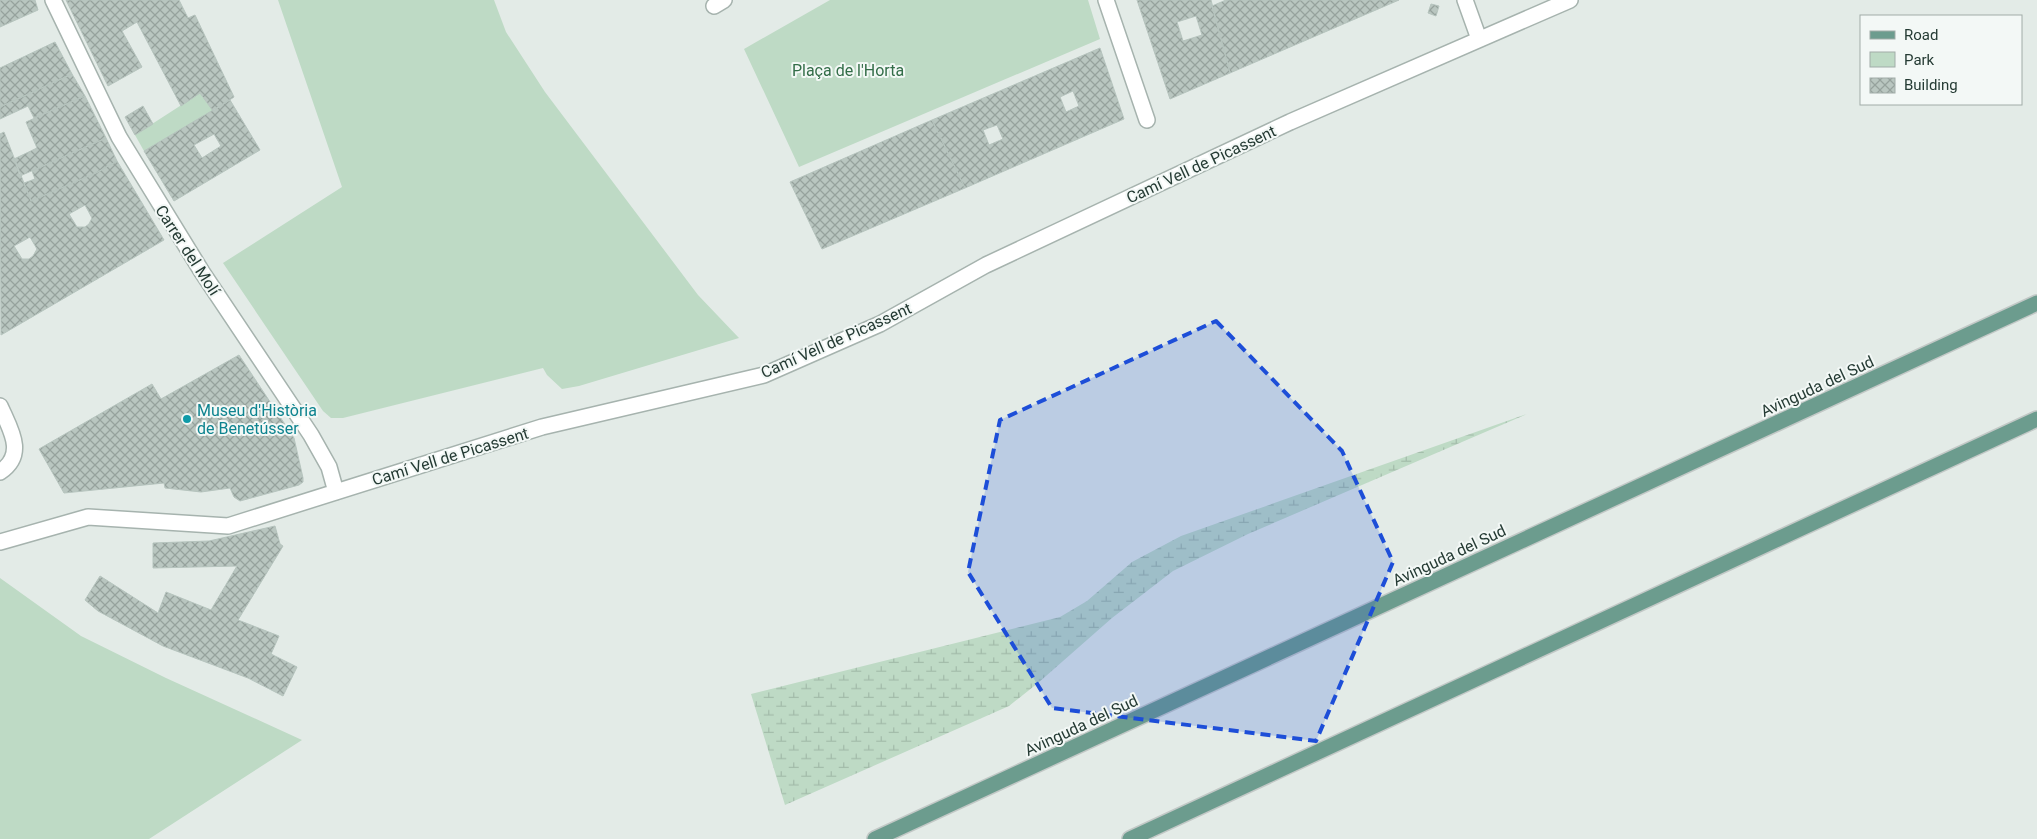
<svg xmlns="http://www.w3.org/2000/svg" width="2037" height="839" font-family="Roboto,sans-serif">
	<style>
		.green { fill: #bedac5 }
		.wetland { fill: url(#wetland-marsh) }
		.building { fill: url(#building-cross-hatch); stroke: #b6c4be; fill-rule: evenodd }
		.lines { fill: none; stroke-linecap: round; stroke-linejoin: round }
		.minor-casing { stroke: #a6b3ae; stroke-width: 18 }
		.major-casing { stroke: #c2c8c6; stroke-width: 18 }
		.minor { stroke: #fff; stroke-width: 15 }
		.major { stroke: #6c9c8e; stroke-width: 15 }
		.marked { fill: #1d4ed8; fill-opacity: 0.2; stroke: #1d4ed8; stroke-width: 4; stroke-dasharray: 10 6; stroke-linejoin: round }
		.culture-dot { fill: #0f9aa8; stroke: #f3f8f6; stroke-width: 2 }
		.labels { text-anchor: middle; stroke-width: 4; stroke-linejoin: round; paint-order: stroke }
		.park-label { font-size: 16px; fill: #336d48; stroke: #f3f8f6 }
		.street-label { font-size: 16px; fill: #253b34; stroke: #f3f8f6 }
		.culture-label { font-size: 16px; fill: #0d838f; stroke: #f3f8f6; text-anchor: start }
	</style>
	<defs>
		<pattern id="wetland-marsh" width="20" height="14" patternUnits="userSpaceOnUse" patternTransform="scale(1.25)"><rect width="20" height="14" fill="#bedac5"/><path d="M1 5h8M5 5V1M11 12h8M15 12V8" fill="none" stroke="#a3bcaa"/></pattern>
		<pattern id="building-cross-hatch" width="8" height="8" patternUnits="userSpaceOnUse" patternTransform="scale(1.25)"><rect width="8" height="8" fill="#b9c6c0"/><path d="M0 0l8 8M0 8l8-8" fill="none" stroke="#96a29d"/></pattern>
	</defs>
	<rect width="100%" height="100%" fill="#e3ebe7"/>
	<!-- green -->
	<path class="green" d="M278,0H494L506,32L545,92L698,295L739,338L579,386L562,389L547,375L543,368L343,418H331L323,411L223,263L342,187Z
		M830,0H1088L1100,39L799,167L744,49Z
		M200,93L213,111L144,151L135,135Z
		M0,578L81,636L166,678L302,740L149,839H0Z"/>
	<!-- wetland -->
	<path class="wetland" d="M1527,414L1248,534L1173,571L1112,618L1038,683L1009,706L785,805L751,694L1060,617L1087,601L1132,562L1181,536Z"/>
	<!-- building -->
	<path class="building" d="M0,0H35L38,10L0,27Z
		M66,0H179L188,18L195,15L234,97L213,111L200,93L181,106L137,22L122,31L142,67L108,86Z
		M1137,0H1211L1230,73L1170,99ZM1196,16L1202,35L1183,41L1177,22Z
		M1226,0H1399L1230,73L1212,6Z
		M1431,4L1439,6L1436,16L1428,13Z
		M55,42L72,74L0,107V68Z
		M1100,48L1124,119L965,188L932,120ZM1073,91L1079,106L1066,112L1060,97ZM997,125L1003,139L989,145L983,130Z
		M72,74L85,96L34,118L28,106L0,119V107Z
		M85,96L106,138L20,176L14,159L37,148L26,122Z
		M230,100L260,150L174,201L144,151ZM214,134L221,146L202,158L194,145Z
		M143,106L153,124L135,135L125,117Z
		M932,120L965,188L822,249L790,182Z
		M4,132L31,201L96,173L117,161L164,240L1,335L0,134ZM85,205L92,218L89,224L85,227H77L69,214ZM30,237L37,249L33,256L29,259H22L14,246Z
		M106,138L117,161L96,173L31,201L24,183L35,179L32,171Z
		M239,355L294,438L303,478V482L299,485L240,501L234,497L230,488L201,492L165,488L164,483L64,493L39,449L152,384L161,399Z
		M275,526L280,544L283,546L238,620L279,636L271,654L297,667L283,696L248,678L163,646L98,611L85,600L100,576L158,613L166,592L211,610L237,566L153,568V543L209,541Z"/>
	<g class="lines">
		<!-- minor casing -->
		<g class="minor-casing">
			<path id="minor" d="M53,0L119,137L202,272L311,435L329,467L336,492
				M1106,0L1147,120
				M1465,0L1479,39
				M714,6L724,0
				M0,406C10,429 27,454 0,472
				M0,542L88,517L228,526L542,427L764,375L880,324L986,265L1290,122L1570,0"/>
		</g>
		<!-- major casing -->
		<g class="major-casing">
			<path id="major" d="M875,839L2037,303
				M1130,839L2037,419"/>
		</g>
		<!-- minor -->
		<use href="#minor" class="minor"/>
		<!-- major -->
		<use href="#major" class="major"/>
	</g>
	<!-- marked area -->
	<path class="marked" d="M1216,321L1342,451L1393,562L1316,741L1052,708L968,572L1000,420Z"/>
	<!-- markers -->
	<circle class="culture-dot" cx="187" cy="419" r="5"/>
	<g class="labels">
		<!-- park labels -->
		<g class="park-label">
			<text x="848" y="76">Plaça de l'Horta</text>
		</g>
		<!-- street labels -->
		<g class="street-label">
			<text transform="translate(1201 164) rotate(-25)" y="6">Camí Vell de Picassent</text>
			<text transform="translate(188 250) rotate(57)" y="6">Carrer del Molí</text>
			<text transform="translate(836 340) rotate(-24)" y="6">Camí Vell de Picassent</text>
			<text transform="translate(1817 386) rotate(-25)" y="6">Avinguda del Sud</text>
			<text transform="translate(450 456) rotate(-17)" y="6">Camí Vell de Picassent</text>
			<text transform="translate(1449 555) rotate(-25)" y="6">Avinguda del Sud</text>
			<text transform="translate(1081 725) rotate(-25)" y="6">Avinguda del Sud</text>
		</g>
		<!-- culture labels -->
		<g class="culture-label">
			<text x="197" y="416">Museu d'Història<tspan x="197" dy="18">de Benetússer</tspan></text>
		</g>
	</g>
	<!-- legend -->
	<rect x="1860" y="15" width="162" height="90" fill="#f3f8f6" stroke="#a1aca8"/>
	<rect x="1870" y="31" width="25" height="8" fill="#6c9c8e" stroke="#a1aca8"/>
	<text x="1904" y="40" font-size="15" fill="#253b34">Road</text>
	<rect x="1870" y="52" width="25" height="15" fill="#bedac5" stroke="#a1aca8"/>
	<text x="1904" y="65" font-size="15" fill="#253b34">Park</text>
	<rect x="1870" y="78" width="25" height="15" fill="url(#building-cross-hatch)" stroke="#a1aca8"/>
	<text x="1904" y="90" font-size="15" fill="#253b34">Building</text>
</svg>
